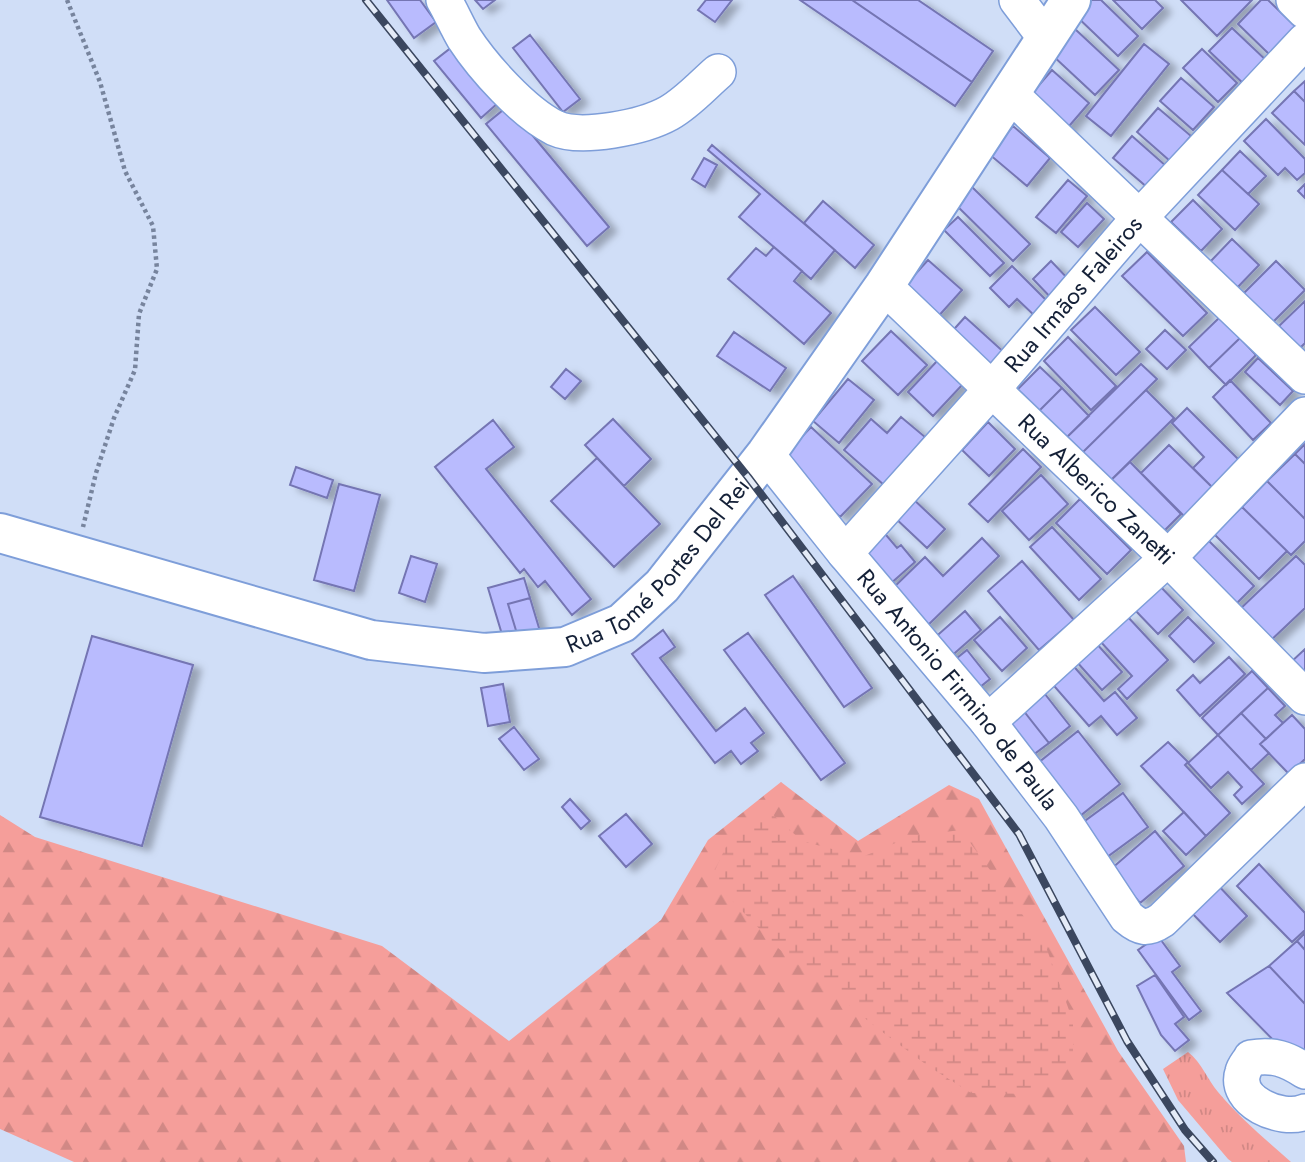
<svg xmlns="http://www.w3.org/2000/svg" width="1305" height="1162" font-family="Jost,sans-serif">
	<style>
		.grass { fill: url(#grass-tufts) }
		.forest { fill: url(#forest-firs) }
		.wetland { fill: url(#wetland-marsh) }
		.building { fill: #b9bbfe; stroke: #7475b3; stroke-width: 2; filter: url(#shadow) }
		.lines { fill: none; stroke-linecap: round; stroke-linejoin: round }
		.minor-casing { stroke: #7e9ed9; stroke-width: 38 }
		.major-casing { stroke: #7e9ed9; stroke-width: 42 }
		.path { stroke: #77849d; stroke-width: 4.5; stroke-dasharray: 3.5 3.5; stroke-linecap: butt }
		.minor { stroke: #fff; stroke-width: 35 }
		.major { stroke: #fff; stroke-width: 38 }
		.rail-casing { stroke: #3b475f; stroke-width: 8 }
		.rail { stroke: #e4ebf7; stroke-width: 5; stroke-dasharray: 16; stroke-linecap: butt }
		.labels { text-anchor: middle; stroke-width: 7; stroke-linejoin: round; paint-order: stroke }
		.street-label { font-size: 24px; fill: #142037; stroke: #e4ebf7 }
	</style>
	<defs>
		<pattern id="grass-tufts" width="24" height="20" patternUnits="userSpaceOnUse" patternTransform="scale(1.75)"><rect width="24" height="20" fill="#f59e9a"/><path d="M3 7l-1-3M5 7V3M7 7l1-3M15 17l-1-3M17 17v-4M19 17l1-3" fill="none" stroke="#d18885"/></pattern>
		<pattern id="forest-firs" width="22" height="20" patternUnits="userSpaceOnUse" patternTransform="scale(1.75)"><rect width="22" height="20" fill="#f59e9a"/><path d="M5 1l3.5 6h-7zM16 11l3.5 6h-7z" fill="#d18885"/></pattern>
		<pattern id="wetland-marsh" width="20" height="14" patternUnits="userSpaceOnUse" patternTransform="scale(1.75)"><rect width="20" height="14" fill="#f59e9a"/><path d="M1 5h8M5 5V1M11 12h8M15 12V8" fill="none" stroke="#d18885"/></pattern>
		<filter id="shadow"><feDropShadow dx="8" dy="4.5" stdDeviation="3.5" flood-color="#0004"/></filter>
	</defs>
	<rect width="100%" height="100%" fill="#d0def7"/>
	<!-- grass -->
	<path class="grass" d="M1188,1052C1202,1063 1207,1079 1218,1092C1240,1118 1266,1140 1291,1162H1232L1228,1159L1178,1100L1163,1069Z"/>
	<!-- forest -->
	<path class="forest" d="M781,782L858,841L949,785L979,799L1118,1051L1184,1146L1186,1162H74L0,1129V815L35,837L382,946L509,1041L661,920L708,840Z"/>
	<!-- wetland -->
	<path class="wetland" d="M770,812L802,841L862,857L912,836L961,830L1046,947L1073,1021V1061L1032,1094L971,1093L928,1066L877,1028L778,948L711,879L728,842Z"/>
	<!-- building -->
	<path class="building" d="M387,0H420L436,22L414,38Z
		M475,0H495L483,9Z
		M706,0H732L715,22L698,10Z
		M800,0H852L972,82L955,106Z
		M852,0H918L993,51L972,82Z
		M1086,0H1101L1138,36L1118,56L1073,13Z
		M1113,0H1155L1163,8L1142,29Z
		M1181,0H1252L1217,36Z
		M1261,0H1268L1297,28L1270,55L1238,24Z
		M1232,28L1269,63L1246,86L1209,51Z
		M1075,29L1119,70L1095,95L1051,54Z
		M530,35L580,99L563,112L513,48Z
		M1144,44L1169,64L1111,136L1086,116Z
		M452,47L498,103L481,118L434,61Z
		M1202,49L1237,83L1218,102L1183,68Z
		M1052,70L1089,103L1064,132L1027,99Z
		M1181,78L1214,107L1193,130L1160,101Z
		M1305,81V102L1294,91Z
		M1294,91L1305,102V145L1272,113Z
		M508,106L609,227L587,246L486,124Z
		M1158,108L1191,136L1170,161L1137,132Z
		M1266,119L1305,159V173L1297,180L1285,168L1278,175L1244,141Z
		M1013,126L1050,158L1027,186L989,154Z
		M1132,136L1166,166L1148,188L1113,158Z
		M712,145L835,250L811,279L739,217L760,194L708,150Z
		M1240,151L1266,176L1248,194L1222,170Z
		M704,158L717,165L705,187L692,179Z
		M1222,170L1259,204L1235,230L1198,195Z
		M1068,180L1087,196L1056,233L1036,217Z
		M1305,184V198L1298,191Z
		M971,186L1030,244L1013,261L954,203Z
		M1193,200L1222,229L1201,251L1171,222Z
		M823,201L874,245L855,268L804,223Z
		M1087,203L1104,219L1078,247L1061,232Z
		M958,217L1004,263L990,276L944,230Z
		M1232,239L1259,265L1235,290L1208,264Z
		M774,247L802,271L794,281L831,313L804,344L728,279L756,248L766,256Z
		M1147,252L1207,313L1183,336L1122,276Z
		M928,260L962,290L935,320L901,290Z
		M1051,261L1072,283L1054,301L1033,279Z
		M1276,261L1305,290L1273,322L1243,294Z
		M1012,266L1053,307L1039,320L1017,299L1009,307L990,288Z
		M1305,301V343L1300,348L1279,326Z
		M1095,307L1140,352L1116,375L1071,330Z
		M965,317L1007,355L989,375L947,337Z
		M1220,317L1240,338L1209,368L1189,347Z
		M1165,330L1186,350L1167,369L1146,349Z
		M891,331L927,365L898,395L862,361Z
		M734,332L786,368L770,391L717,356Z
		M1068,337L1116,386L1091,410L1044,361Z
		M1240,338L1256,355L1226,385L1209,368Z
		M1258,358L1293,391L1280,405L1245,372Z
		M938,360L963,384L933,416L908,392Z
		M1141,364L1157,379L1080,455L1065,439Z
		M1040,367L1062,388L1034,416L1013,394Z
		M566,369L581,381L565,399L551,387Z
		M848,379L874,400L839,443L813,421Z
		M1230,380L1271,423L1253,440L1213,397Z
		M1062,388L1089,416L1065,439L1038,412Z
		M1146,390L1174,418L1108,483L1080,455Z
		M1187,408L1243,464L1216,491L1193,468L1204,457L1172,423Z
		M901,417L925,437L884,485L844,450L871,419L887,433Z
		M613,419L651,459L624,486L585,445Z
		M493,420L514,447L486,469L591,599L572,615L545,581L538,587L524,569L520,573L435,467Z
		M988,422L1015,449L989,476L962,450Z
		M811,427L872,484L840,517L780,460Z
		M1305,444V464L1295,454Z
		M1169,445L1216,491L1187,519L1141,473Z
		M1023,449L1041,467L988,522L969,504Z
		M1295,454L1305,464V519L1267,481Z
		M597,458L660,524L614,567L551,501Z
		M1130,462L1181,514L1157,538L1105,486Z
		M296,467L333,480L327,498L290,485Z
		M1041,475L1068,504L1029,540L1002,511Z
		M1267,481L1305,519V541L1291,555L1242,507Z
		M339,484L380,495L354,591L314,580Z
		M911,497L945,529L927,548L893,516Z
		M1080,499L1131,550L1107,574L1056,523Z
		M1242,507L1287,551L1259,579L1214,534Z
		M1052,527L1101,579L1079,600L1030,547Z
		M881,529L897,548L901,545L915,562L889,585L858,549Z
		M982,538L999,556L925,628L891,590L925,557L943,576Z
		M1208,540L1254,586L1233,607L1186,561Z
		M411,556L437,564L425,602L399,593Z
		M1296,556L1305,565V608L1268,643L1238,611Z
		M1022,561L1074,620L1039,650L988,591Z
		M793,576L872,688L844,707L765,595Z
		M524,578L530,598L508,604L518,637L504,641L488,588Z
		M1158,584L1183,610L1158,634L1133,608Z
		M530,598L542,638L518,637L508,604Z
		M965,611L981,630L948,659L932,640Z
		M1127,616L1168,660L1127,699L1118,689L1132,676L1100,641Z
		M1000,617L1027,648L1002,671L974,640Z
		M1188,617L1214,643L1194,662L1169,636Z
		M663,630L675,647L660,658L716,731L745,708L764,733L751,743L758,751L741,764L731,751L715,763L632,654Z
		M748,633L845,763L821,780L724,650Z
		M92,636L193,665L142,846L40,817Z
		M1096,643L1122,672L1102,690L1076,661Z
		M1305,649V679L1290,663Z
		M967,650L990,679L975,691L952,662Z
		M1229,657L1245,674L1200,716L1177,690L1193,675L1200,683Z
		M1070,662L1104,701L1115,692L1137,718L1117,735L1101,716L1089,726L1048,679Z
		M1252,671L1268,688L1218,735L1202,718Z
		M503,684L510,722L488,726L481,688Z
		M1268,688L1285,706L1275,715L1283,723L1266,739L1241,713Z
		M1041,689L1070,726L1049,743L1019,705Z
		M1019,705L1049,743L1029,758L999,721Z
		M1241,713L1266,739L1260,744L1269,753L1251,770L1218,735Z
		M1292,715L1305,729V759L1289,774L1260,744Z
		M514,727L539,759L524,770L499,739Z
		M1078,731L1120,784L1075,820L1033,767Z
		M1218,735L1264,784L1242,804L1234,795L1242,787L1228,772L1211,788L1188,763Z
		M1168,742L1188,762L1185,765L1230,813L1206,836L1141,766Z
		M1123,793L1148,827L1103,860L1078,826Z
		M570,799L590,821L581,829L562,807Z
		M1184,812L1206,836L1186,855L1163,831Z
		M626,814L652,844L626,867L599,836Z
		M1155,831L1184,866L1140,903L1111,869Z
		M1259,864L1305,913V930L1292,942L1237,886Z
		M1216,883L1247,916L1220,942L1188,909Z
		M1305,933V950L1297,941Z
		M1158,936L1180,966L1172,972L1201,1011L1189,1020L1138,950Z
		M1297,941L1305,950V1004L1269,966Z
		M1269,966L1305,1004V1062L1284,1051L1227,993Z
		M1155,975L1184,1017L1175,1024L1189,1040L1175,1051L1161,1035L1137,986Z"/>
	<g class="lines">
		<!-- minor casing -->
		<g class="minor-casing">
			<g id="minor">
				<path d="M444,0C451,12 457,26 464,38C483,67 523,112 555,128C581,140 644,127 669,113C687,103 703,85 718,72"/>
				<path d="M1017,0L1045,37"/>
				<path d="M1294,0L1305,11"/>
				<path d="M1009,93L1305,376"/>
				<path id="s1" d="M884,286L1168,558L1305,697"/>
				<path id="s2" d="M766,454L845,553L988,722L1061,817L1127,917C1140,928 1147,930 1162,920L1305,781"/>
				<path id="s3" d="M845,553L993,388L1140,217L1305,41"/>
				<path d="M988,722L1168,558L1305,415"/>
				<path d="M1305,1071C1287,1059 1273,1054 1251,1058C1249,1062 1244,1067 1243,1072C1233,1101 1281,1122 1305,1112"/>
			</g>
		</g>
		<!-- major casing -->
		<g class="major-casing">
			<g id="major">
				<path id="s4" d="M0,533L371,640L484,653L565,647L622,623L662,586L766,454L884,286L1071,0"/>
			</g>
		</g>
		<!-- path -->
		<path class="path" d="M67,0L100,82L125,171L153,226L157,269L139,314L135,370L114,418L96,473L83,527"/>
		<!-- minor -->
		<use href="#minor" class="minor"/>
		<!-- major -->
		<use href="#major" class="major"/>
		<!-- rail casing -->
		<g class="rail-casing">
			<path id="rail" d="M366,0L748,477L1019,834L1127,1041L1185,1130L1213,1162"/>
		</g>
		<!-- rail -->
		<use href="#rail" class="rail"/>
	</g>
	<g class="labels">
		<!-- street labels -->
		<g class="street-label">
			<text dy="8" stroke="none"><textPath href="#s3" startOffset="345">Rua Irmãos Faleiros</textPath></text>
			<text dy="8" stroke="none"><textPath href="#s1" startOffset="294">Rua Alberico Zanetti</textPath></text>
			<text dy="8" stroke="none"><textPath href="#s4" startOffset="707">Rua Tomé Portes Del Rei</textPath></text>
			<text dy="8" stroke="none"><textPath href="#s2" startOffset="304">Rua Antonio Firmino de Paula</textPath></text>
		</g>
	</g>
</svg>
